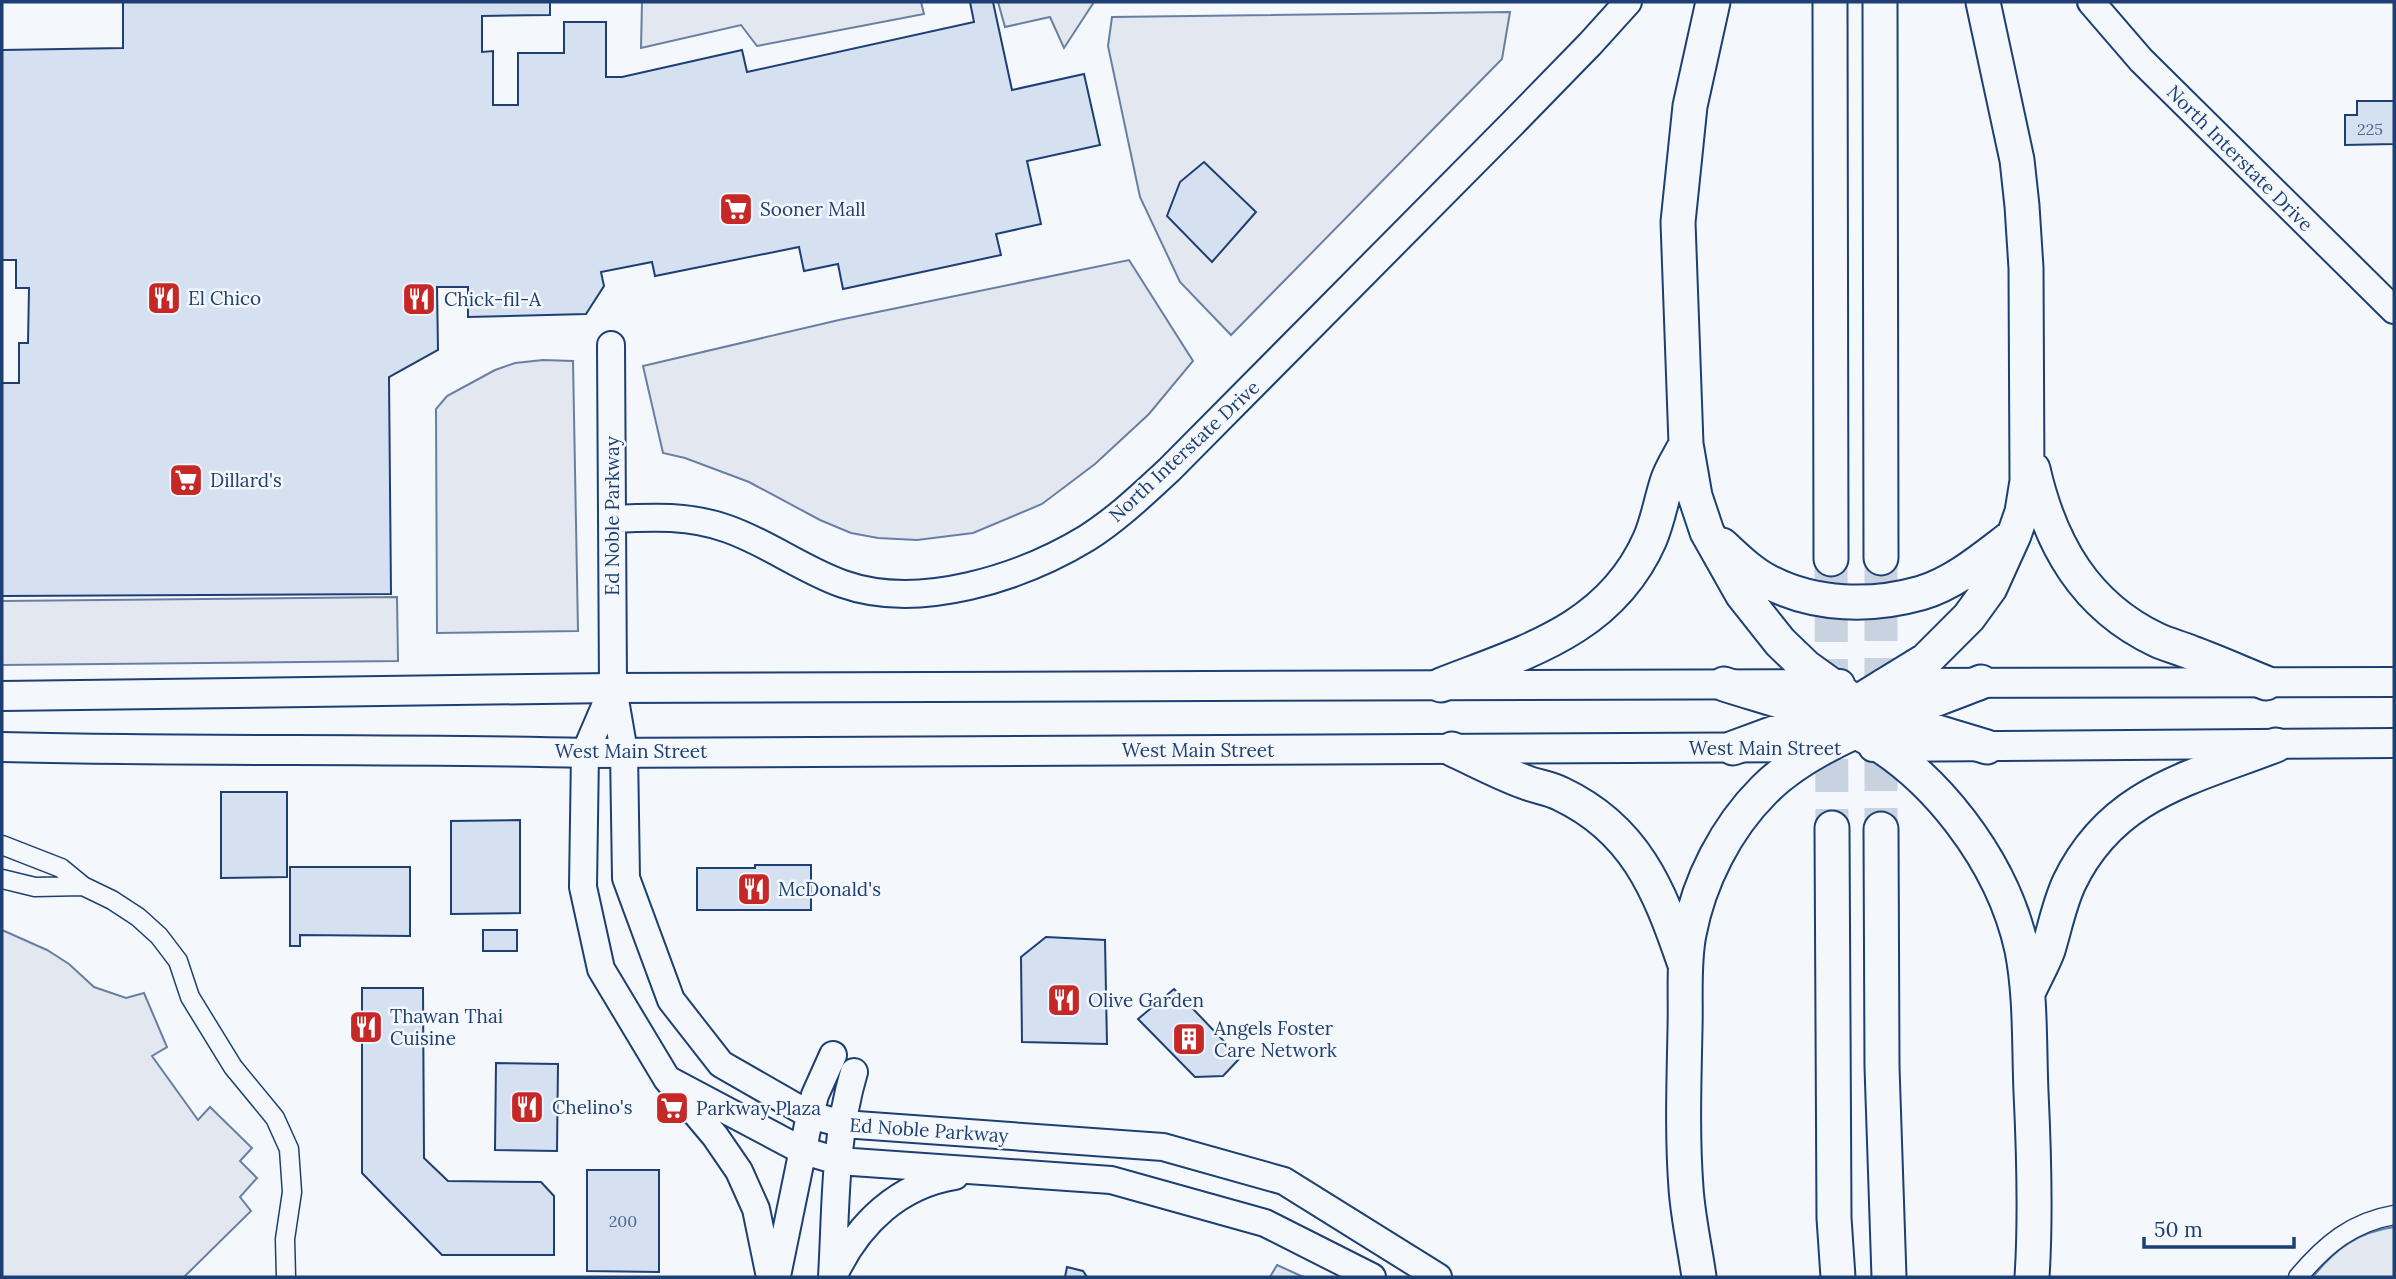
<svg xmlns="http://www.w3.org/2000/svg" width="2396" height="1279" font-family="Lora,serif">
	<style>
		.green { fill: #e3e9f0; stroke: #687fa3; stroke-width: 2 }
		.parking { fill: #e3e8f0; stroke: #687fa3; stroke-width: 2 }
		.building { fill: #d5e0f0; stroke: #1d3f73; stroke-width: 2 }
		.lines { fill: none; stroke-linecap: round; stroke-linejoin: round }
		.highway-tunnel { stroke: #c9d2e0; stroke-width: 33; stroke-dasharray: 33 17; stroke-linecap: butt }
		.street-casing { stroke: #1d3f73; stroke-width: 21 }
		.secondary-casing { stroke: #1d3f73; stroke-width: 30 }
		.primary-casing { stroke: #1d3f73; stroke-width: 32 }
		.highway-casing { stroke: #1d3f73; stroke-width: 37 }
		.street { stroke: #f4f7fb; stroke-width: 18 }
		.secondary { stroke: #f4f7fb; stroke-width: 26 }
		.primary { stroke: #f4f7fb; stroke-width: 28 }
		.highway { stroke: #f4f7fb; stroke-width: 33 }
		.labels { text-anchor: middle; stroke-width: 5; stroke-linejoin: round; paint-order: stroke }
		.number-label { font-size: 16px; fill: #4b6792 }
		.street-label { font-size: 19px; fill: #1d3f73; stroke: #f4f7fb }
		.poi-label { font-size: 19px; fill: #1d3f73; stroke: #f4f7fb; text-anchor: start }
	</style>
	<rect width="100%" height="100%" fill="#f4f7fb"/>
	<!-- green -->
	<path class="green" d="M2394,1227V1277H2313C2335,1249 2358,1232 2394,1227Z"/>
	<!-- parking -->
	<path class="parking" d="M642,2H921L924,14L757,46L741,25L641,48Z
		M998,2H1094L1064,48L1050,17L1005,27Z
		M1510,12L1502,59L1231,335L1180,282L1140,197L1108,46L1112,17Z
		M1129,260L1193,361L1149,414L1095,464L1042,504L973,533L917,540L878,538L851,533L820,520L749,482L685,458L663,453L643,366L839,320Z
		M543,360L573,361L578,631L437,633L436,409L447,396L495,370L515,363Z
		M397,597L398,661L2,665V601Z
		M2,930L47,950L69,964L94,987L126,998L144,993L167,1047L152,1056L198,1120L210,1107L252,1148L240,1161L257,1178L240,1197L251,1211L184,1277H2Z
		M1277,1265L1299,1275L1304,1277H1270Z"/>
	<!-- building -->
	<path class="building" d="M123,2H550V15L482,16V52L493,51V105H518V53H564V22H606V77H622L742,50L747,72L974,22L970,2H993L1012,90L1084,74L1100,145L1027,161L1041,224L996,234L1001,255L843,289L838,264L804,271L799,247L655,276L652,262L601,272L604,286L586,314L468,317V287H437L438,350L389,377L391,594L2,596V383H19V343H28L29,288H16V260H2V50L123,48Z
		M2357,101H2394V144L2345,145V115H2357Z
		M1204,162L1256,212L1212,262L1167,216L1180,182Z
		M221,792H287V877L221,878Z
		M520,820V913L451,914V821Z
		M755,865H811V910H697V868H755Z
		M290,867H410V936L300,935V946H290Z
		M483,930H517V951H483Z
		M1046,937L1105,940L1107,1044L1022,1042L1021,957Z
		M362,988H423L424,1158L448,1181L541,1182L554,1196V1255H442L362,1173Z
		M1174,989L1240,1058L1223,1076L1195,1077L1138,1019Z
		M496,1063L558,1064L557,1151L495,1150Z
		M587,1170H659V1272L587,1271Z
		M1067,1267L1083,1271L1087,1277H1065Z"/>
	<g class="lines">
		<!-- highway-tunnel -->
		<path class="highway-tunnel" d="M1881,558V829
			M1831,559L1832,828"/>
		<!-- street casing -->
		<g class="street-casing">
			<path id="street" d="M2,845L61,868L83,886L112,900L138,917L159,936L178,961L190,997L233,1067L275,1118L289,1149L292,1192L285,1239L286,1277
				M2,879L35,887L83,886
				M2298,1277C2325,1245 2352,1222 2394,1215"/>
		</g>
		<!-- secondary casing -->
		<g class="secondary-casing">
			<path id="secondary" d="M2091,2L2141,60L2394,310
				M611,345L613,688L624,752L626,878L671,1000L721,1064L810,1115L843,1124L1163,1147L1284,1181L1438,1277
				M612,519C652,517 690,515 728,529C768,543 803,570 843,584C919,611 1021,578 1087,538C1117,519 1143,494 1169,470L1512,124L1590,44L1628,2
				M613,688L585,753L583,887L601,969L667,1079L715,1136L739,1171L756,1209L770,1277
				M667,1079L801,1150L838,1161L1111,1180L1265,1223L1372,1277
				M835,1273C859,1223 899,1185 955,1176
				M777,1276L810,1115L815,1095L833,1055
				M832,1277C836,1209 834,1139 854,1072"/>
		</g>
		<!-- primary casing -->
		<g class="primary-casing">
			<path id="primary" d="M1884,683L2394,682
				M2,696L613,688L1840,684
				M2,747C196,752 390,748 585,753L1829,747
				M1873,747L2394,743"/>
		</g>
		<!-- highway casing -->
		<g class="highway-casing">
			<path id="highway" d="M1713,2L1690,106L1678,222L1686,444L1695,496L1707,532L1742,594L1780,642L1806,667L1856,703L1891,718L1987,747
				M1830,2L1831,559
				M1880,2L1881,558
				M2033,469C2050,544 2085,606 2157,640C2168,645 2180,648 2192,653C2217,662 2241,673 2266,683
				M1722,545C1736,558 1751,573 1769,582C1815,606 1872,607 1921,593C1955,583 1985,557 2013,536
				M1724,684C1767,698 1813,709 1853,730C1934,770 2003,862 2022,950C2031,996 2029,1045 2031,1092C2034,1154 2036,1216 2032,1277
				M1441,685C1525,652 1610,630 1650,539C1658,520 1661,501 1667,482C1671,469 1680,456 1686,444
				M1733,748L1856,703L1926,660L1969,617L1990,588L2014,535L2022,512L2027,481L2026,268L2022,206L2017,160L1983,2
				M1452,749C1476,760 1500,773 1525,782C1537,787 1550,788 1561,794C1635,829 1659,889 1684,962
				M1832,828L1834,1218L1838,1277
				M1881,829L1882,1067L1889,1277
				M2028,993C2034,979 2043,964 2048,950C2055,927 2059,905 2069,883C2112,793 2191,778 2276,745
				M1699,1277C1695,1248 1688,1218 1686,1188C1682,1135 1684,1082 1685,1029C1686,998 1683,964 1689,934C1699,881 1726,828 1764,790C1815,738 1914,709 1981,682"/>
		</g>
		<!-- street -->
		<use href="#street" class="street"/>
		<!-- secondary -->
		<use href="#secondary" class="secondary"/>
		<!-- primary -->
		<use href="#primary" class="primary"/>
		<!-- highway -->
		<use href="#highway" class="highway"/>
	</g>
	<!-- icons -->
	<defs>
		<g id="supermarket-square" transform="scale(1.75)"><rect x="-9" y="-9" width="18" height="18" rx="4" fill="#c62828" stroke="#f4f7fb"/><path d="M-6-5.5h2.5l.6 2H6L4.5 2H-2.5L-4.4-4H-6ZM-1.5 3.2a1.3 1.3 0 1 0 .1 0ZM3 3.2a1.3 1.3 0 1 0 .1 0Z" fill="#fff"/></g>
		<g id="restaurant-square" transform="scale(1.75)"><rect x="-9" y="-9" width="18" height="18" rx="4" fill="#c62828" stroke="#f4f7fb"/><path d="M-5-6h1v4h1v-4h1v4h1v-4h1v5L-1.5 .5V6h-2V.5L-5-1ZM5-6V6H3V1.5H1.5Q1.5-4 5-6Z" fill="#fff"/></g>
		<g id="building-square" transform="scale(1.75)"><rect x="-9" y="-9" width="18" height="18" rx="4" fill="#c62828" stroke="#f4f7fb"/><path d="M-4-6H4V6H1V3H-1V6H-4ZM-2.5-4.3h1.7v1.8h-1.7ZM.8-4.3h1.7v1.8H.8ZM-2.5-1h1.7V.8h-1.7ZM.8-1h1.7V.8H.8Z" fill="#fff"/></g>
	</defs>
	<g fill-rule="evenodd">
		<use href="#supermarket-square" x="736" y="209"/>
		<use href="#restaurant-square" x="164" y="298"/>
		<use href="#restaurant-square" x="419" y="299"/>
		<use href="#supermarket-square" x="186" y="480"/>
		<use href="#restaurant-square" x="754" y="889"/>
		<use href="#restaurant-square" x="1064" y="1000"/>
		<use href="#restaurant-square" x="366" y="1027"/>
		<use href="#building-square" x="1189" y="1039"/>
		<use href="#restaurant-square" x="527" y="1107"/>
		<use href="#supermarket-square" x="672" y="1108"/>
	</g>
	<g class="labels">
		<!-- number labels -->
		<g class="number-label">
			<text x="2370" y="135">225</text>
			<text x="623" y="1227">200</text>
		</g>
		<!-- street labels -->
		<g class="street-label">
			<text transform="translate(2240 158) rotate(45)" y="7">North Interstate Drive</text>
			<text transform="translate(1184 451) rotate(-43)" y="7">North Interstate Drive</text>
			<text transform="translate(612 516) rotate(-90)" y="7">Ed Noble Parkway</text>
			<text x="1765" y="755">West Main Street</text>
			<text x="1198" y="757">West Main Street</text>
			<text x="631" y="758">West Main Street</text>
			<text transform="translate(929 1130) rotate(4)" y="7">Ed Noble Parkway</text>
		</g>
		<!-- poi labels -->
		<g class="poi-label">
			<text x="760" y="216">Sooner Mall</text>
			<text x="188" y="305">El Chico</text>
			<text x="444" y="306">Chick-fil-A</text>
			<text x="210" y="487">Dillard's</text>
			<text x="778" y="896">McDonald's</text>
			<text x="1088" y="1007">Olive Garden</text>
			<text x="390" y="1023">Thawan Thai<tspan x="390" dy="22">Cuisine</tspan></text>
			<text x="1214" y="1035">Angels Foster<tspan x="1214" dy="22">Care Network</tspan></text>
			<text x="552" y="1114">Chelino's</text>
			<text x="696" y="1115">Parkway Plaza</text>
		</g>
	</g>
	<!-- border -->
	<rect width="2396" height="1279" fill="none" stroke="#1d3f73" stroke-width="7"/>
	<!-- scale -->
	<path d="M2144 1237v10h150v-10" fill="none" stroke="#1d3f73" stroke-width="3.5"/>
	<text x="2154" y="1237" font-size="21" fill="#1d3f73" stroke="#f4f7fb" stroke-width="5" paint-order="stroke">50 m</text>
</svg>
